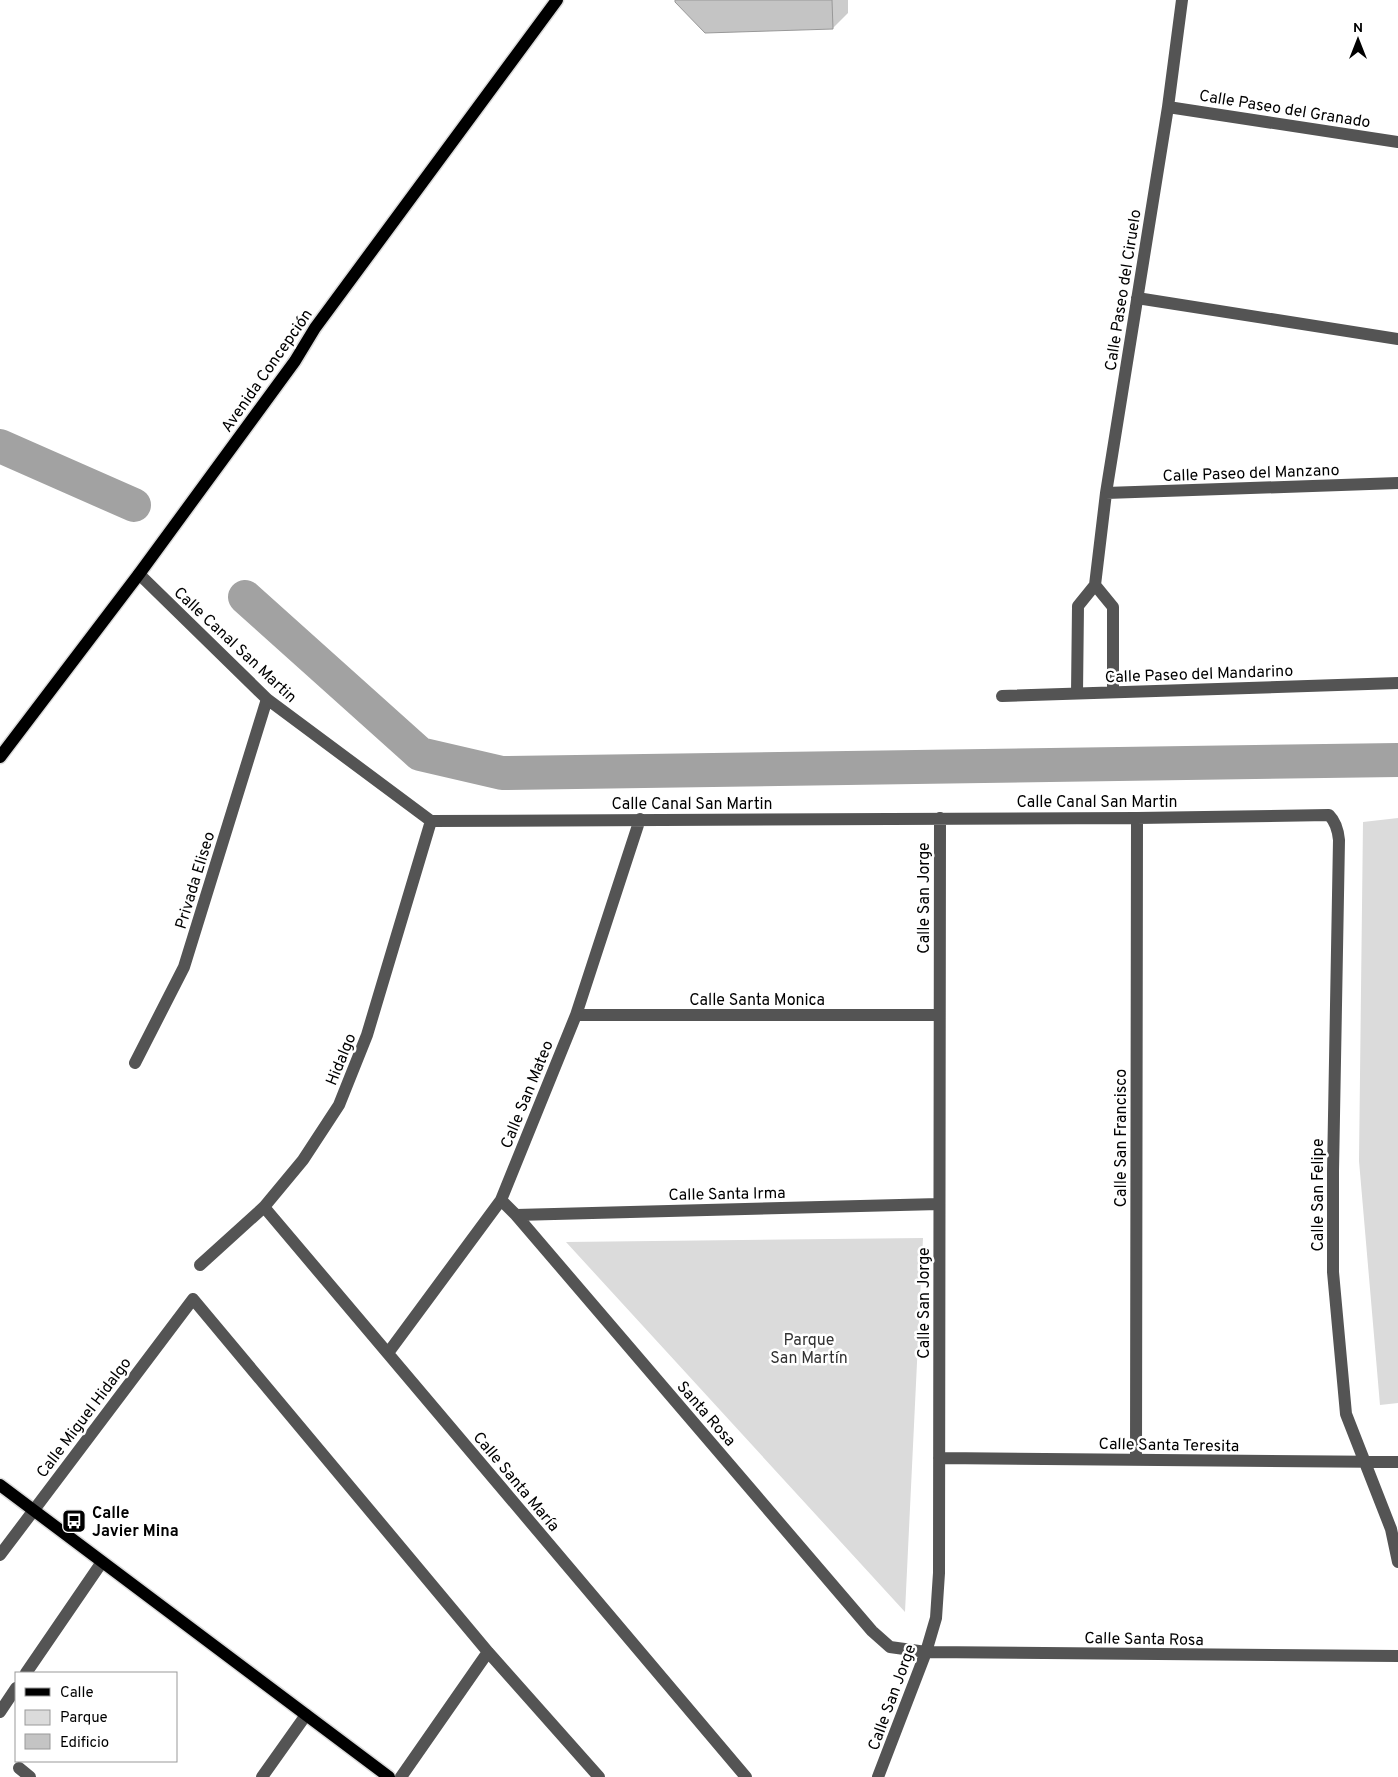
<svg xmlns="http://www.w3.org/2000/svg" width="1398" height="1777" font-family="Overpass,sans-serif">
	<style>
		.green { fill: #dbdbdb }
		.shadow { fill: #0003 }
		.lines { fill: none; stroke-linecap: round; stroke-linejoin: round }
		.canal { stroke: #a2a2a2; stroke-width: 34 }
		.building { fill: #c4c4c4; stroke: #989898 }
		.major-casing { stroke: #dbdbdb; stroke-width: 15 }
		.minor { stroke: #545454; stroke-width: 12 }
		.major { stroke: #000; stroke-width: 12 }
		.labels { text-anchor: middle; stroke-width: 5; stroke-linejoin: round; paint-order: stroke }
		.street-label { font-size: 16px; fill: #000; stroke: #fff }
		.park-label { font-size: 16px; fill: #323232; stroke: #fff }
		.poi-label { font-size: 16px; font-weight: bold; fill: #000; stroke: #fff; text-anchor: start }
	</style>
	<rect width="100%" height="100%" fill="#fff"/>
	<!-- green -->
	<path class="green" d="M1398,818V1403L1380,1405L1359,1161L1363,822Z
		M923,1238L905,1612L566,1242Z"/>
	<!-- shadow -->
	<path class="shadow" d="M677,0H848V13L833,28Z"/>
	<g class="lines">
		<!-- canal -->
		<path class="canal" d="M0,446L134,505
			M245,597L420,754L502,773L1398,760"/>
	</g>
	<!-- building -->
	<path class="building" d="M675,0H832L833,29L705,33L675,2Z"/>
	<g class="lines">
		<!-- major casing -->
		<g class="major-casing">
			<path id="major" d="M0,757L139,574L295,361L315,328L557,0
				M0,1485L389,1777"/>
		</g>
		<!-- minor -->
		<path class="minor" d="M1168,107L1398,142
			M1137,298L1398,339
			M1106,493L1398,483
			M139,574L267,699L431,821L1137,818L1329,815C1336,822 1338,830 1339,840L1333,1171V1272L1346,1414L1391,1529L1398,1562
			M1095,585L1113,607V692
			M1077,693L1078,606L1095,585L1106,493L1168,107L1182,0
			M1002,696L1398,683
			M576,1015H939
			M135,1063L184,967L267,699
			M501,1200L516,1215L872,1631L890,1647L926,1652L1398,1656
			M264,1207L746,1777
			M516,1215L939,1204
			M200,1265L264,1207L303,1160L339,1105L367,1035L431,821
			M388,1353L501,1200L576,1015L640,819
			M939,1458L1398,1462
			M1136,1459L1137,818
			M0,1555L193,1299L488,1652L599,1777
			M26,1673L102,1562
			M0,1712L16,1688
			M19,1768L30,1777
			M262,1777L306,1715
			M401,1777L488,1652
			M878,1777L926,1652L936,1618L939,1573L940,818"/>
		<!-- major -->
		<use href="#major" class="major"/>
	</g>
	<!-- icons -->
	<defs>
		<g id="bus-square" transform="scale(1.25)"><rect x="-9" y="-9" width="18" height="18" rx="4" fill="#000" stroke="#fff"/><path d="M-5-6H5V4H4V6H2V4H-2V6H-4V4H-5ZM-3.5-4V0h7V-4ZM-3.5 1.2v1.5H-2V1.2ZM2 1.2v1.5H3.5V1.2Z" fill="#fff"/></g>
	</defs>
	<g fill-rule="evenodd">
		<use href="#bus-square" x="74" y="1521"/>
	</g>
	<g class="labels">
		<!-- street labels -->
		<g class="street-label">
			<text transform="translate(1285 108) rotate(9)" y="6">Calle Paseo del Granado</text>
			<text transform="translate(1122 290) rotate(-81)" y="6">Calle Paseo del Ciruelo</text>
			<text transform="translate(266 370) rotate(-55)" y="6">Avenida Concepción</text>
			<text transform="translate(1251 472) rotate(-2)" y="6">Calle Paseo del Manzano</text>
			<text transform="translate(236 644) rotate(43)" y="6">Calle Canal San Martin</text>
			<text transform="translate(1199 673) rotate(-2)" y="6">Calle Paseo del Mandarino</text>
			<text x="1097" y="807">Calle Canal San Martin</text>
			<text x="692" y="809">Calle Canal San Martin</text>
			<text transform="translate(194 880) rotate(-73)" y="6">Privada Eliseo</text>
			<text transform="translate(923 898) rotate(-90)" y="6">Calle San Jorge</text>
			<text x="757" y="1005">Calle Santa Monica</text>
			<text transform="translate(340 1059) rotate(-68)" y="6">Hidalgo</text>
			<text transform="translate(526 1094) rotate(-68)" y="6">Calle San Mateo</text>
			<text transform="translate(1120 1138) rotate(-90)" y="6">Calle San Francisco</text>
			<text transform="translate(727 1193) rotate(-1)" y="6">Calle Santa Irma</text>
			<text transform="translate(1317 1195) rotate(-90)" y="6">Calle San Felipe</text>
			<text transform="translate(923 1303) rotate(-90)" y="6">Calle San Jorge</text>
			<text transform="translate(707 1413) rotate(49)" y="6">Santa Rosa</text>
			<text transform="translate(83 1417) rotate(-53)" y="6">Calle Miguel Hidalgo</text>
			<text transform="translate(1169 1444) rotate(1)" y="6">Calle Santa Teresita</text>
			<text transform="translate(517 1481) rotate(50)" y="6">Calle Santa María</text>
			<text transform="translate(1144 1638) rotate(1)" y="6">Calle Santa Rosa</text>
			<text transform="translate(891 1697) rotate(-70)" y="6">Calle San Jorge</text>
		</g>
		<!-- park labels -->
		<g class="park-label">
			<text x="809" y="1345">Parque<tspan x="809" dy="18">San Martín</tspan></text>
		</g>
		<!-- poi labels -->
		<g class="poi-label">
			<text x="92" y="1518">Calle<tspan x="92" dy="18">Javier Mina</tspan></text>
		</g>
	</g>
	<!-- legend -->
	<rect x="15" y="1672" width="162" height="90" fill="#ffffff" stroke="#999999"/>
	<rect x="25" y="1688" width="25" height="8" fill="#000000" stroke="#999999"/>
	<text x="60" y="1697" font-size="15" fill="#000000">Calle</text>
	<rect x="25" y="1710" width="25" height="15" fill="#dbdbdb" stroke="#999999"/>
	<text x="60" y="1722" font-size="15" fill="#000000">Parque</text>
	<rect x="25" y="1734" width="25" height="15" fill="#c4c4c4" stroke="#999999"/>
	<text x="60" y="1747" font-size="15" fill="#000000">Edificio</text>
	<!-- north arrow -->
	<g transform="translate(1358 40)" stroke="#ffffff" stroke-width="4" paint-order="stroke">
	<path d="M0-4L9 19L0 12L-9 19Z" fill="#000000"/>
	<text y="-8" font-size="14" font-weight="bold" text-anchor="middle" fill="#000000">N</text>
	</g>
</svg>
